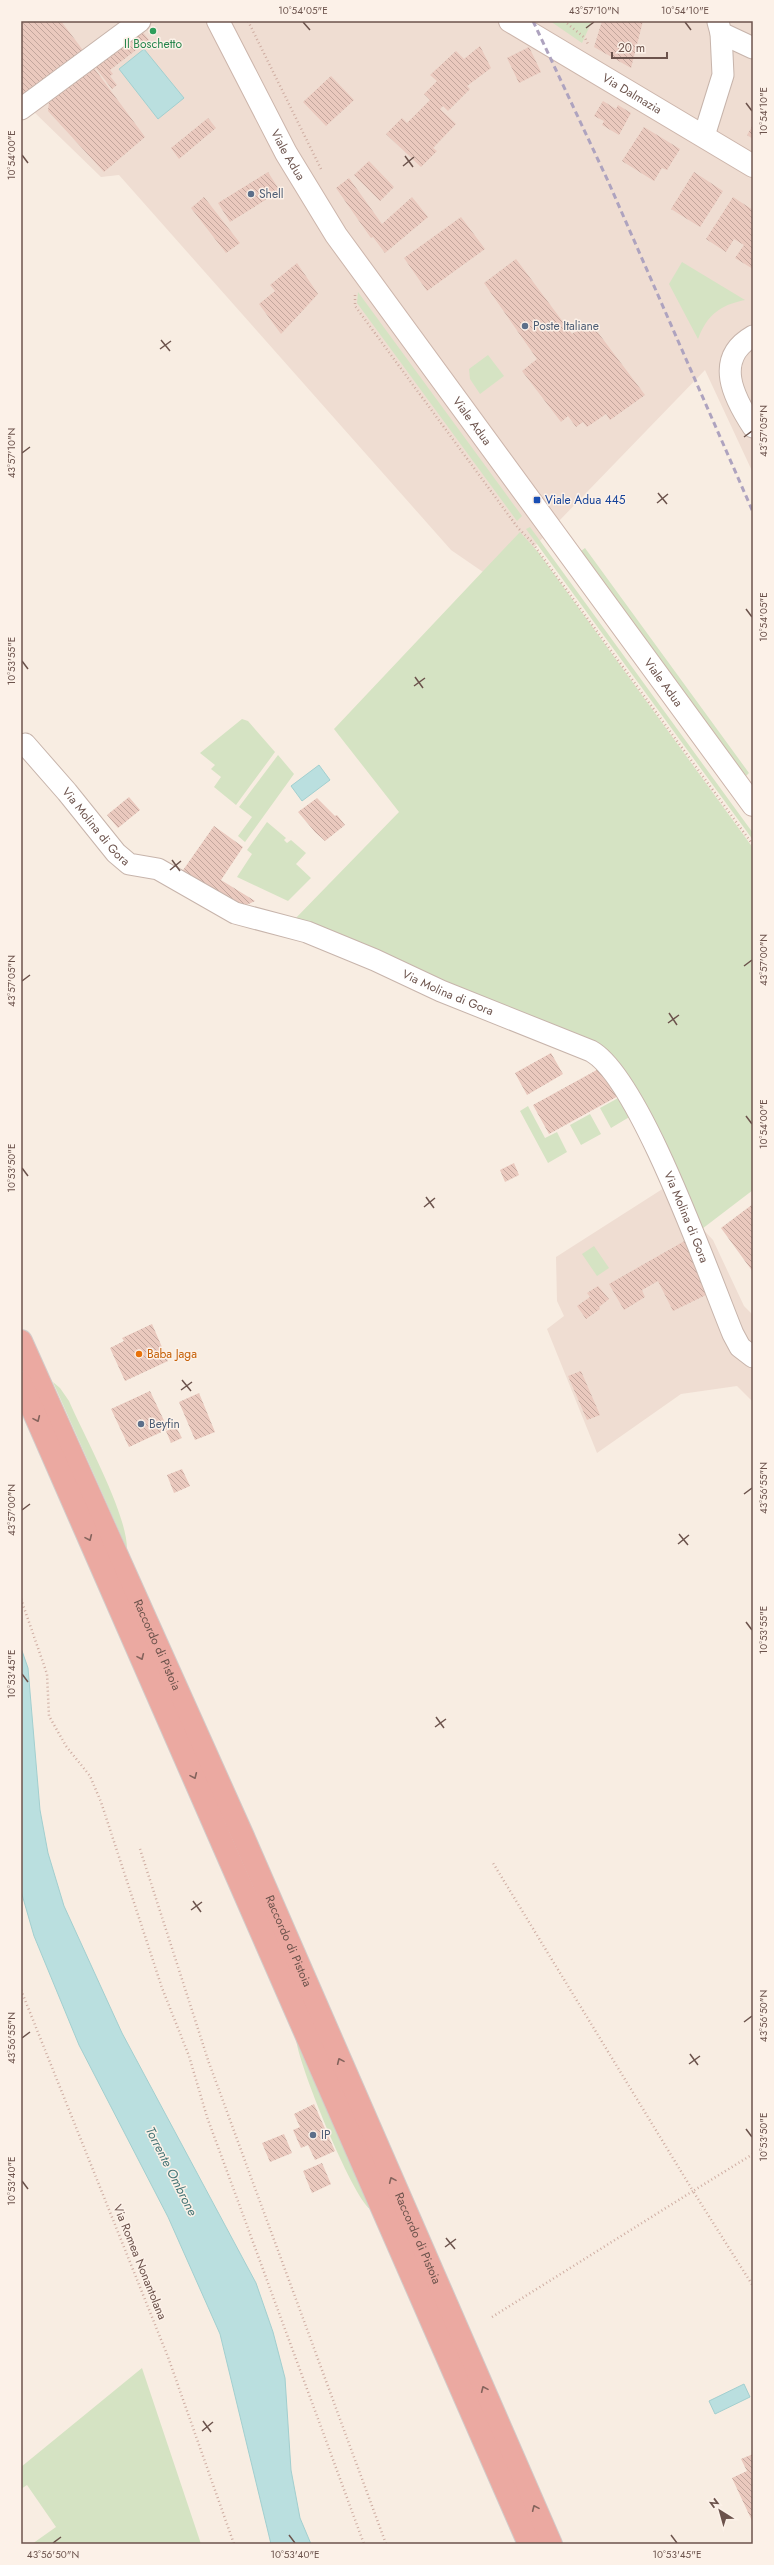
<svg xmlns="http://www.w3.org/2000/svg" width="774" height="2565" font-family="Jost,sans-serif">
	<style>
		.residential { fill: #efddd2 }
		.green { fill: #d5e3c3 }
		.water { fill: #badfdf; stroke: #a2cfcf }
		.building { fill: url(#building-back-hatch) }
		.lines { fill: none; stroke-linecap: round; stroke-linejoin: round }
		.street-casing { stroke: #c7b4ab; stroke-width: 23 }
		.secondary-casing { stroke: #ccb5ab; stroke-width: 24 }
		.highway-casing { stroke: #d3cbc9; stroke-width: 24 }
		.path { stroke: #ceaca1; stroke-width: 2.5; stroke-dasharray: 1 3; stroke-linecap: butt }
		.street { stroke: #fff; stroke-width: 21 }
		.secondary { stroke: #fff; stroke-width: 22 }
		.highway { stroke: #eba9a1; stroke-width: 22 }
		.rail { stroke: #aea3bf; stroke-width: 3; stroke-dasharray: 6 4; stroke-linecap: butt }
		.oneway { stroke: #85645d }
		.ticks { fill: none; stroke: #6c534c; stroke-width: 1.5 }
		.leisure-dot { fill: #2e9e5b; stroke: #fcf1e8; stroke-width: 1.5 }
		.service-dot { fill: #5c6f8a; stroke: #fcf1e8; stroke-width: 1.5 }
		.transit-dot { fill: #1a4fb4; stroke: #fcf1e8; stroke-width: 1.5 }
		.food-dot { fill: #e8710a; stroke: #fcf1e8; stroke-width: 1.5 }
		.labels { text-anchor: middle; stroke-width: 3; stroke-linejoin: round; paint-order: stroke }
		.leisure-label { font-size: 12px; fill: #27864d; stroke: #fcf1e8 }
		.street-label { font-size: 12px; fill: #6c534c; stroke: #fcf1e8 }
		.service-label { font-size: 12px; fill: #4e5e75; stroke: #fcf1e8; text-anchor: start }
		.transit-label { font-size: 12px; fill: #164399; stroke: #fcf1e8; text-anchor: start }
		.food-label { font-size: 12px; fill: #c56008; stroke: #fcf1e8; text-anchor: start }
		.water-label { font-size: 13px; font-style: italic; fill: #467677; stroke: #fcf1e8 }
		.neatline { fill: none; stroke: #6c534c; stroke-width: 1.5 }
		.ticks-label { font-size: 10px; text-anchor: middle; fill: #6c534c }
	</style>
	<defs>
		<pattern id="building-back-hatch" width="6" height="6" patternUnits="userSpaceOnUse"><rect width="6" height="6" fill="#eac9be"/><path d="M-1 5l2 2M0 0l6 6M5-1l2 2" fill="none" stroke="#c2a69d"/></pattern>
	</defs>
	<rect width="100%" height="100%" fill="#f8ede2"/>
	<!-- residential -->
	<path class="residential" d="M21,21H753V473L705,370L499,583L451,550L119,175L101,177L33,111L21,115Z
		M664,1188L713,1240L744,1306L753,1315V1402L737,1386L681,1394L597,1453L547,1329L564,1316L557,1301L556,1257Z"/>
	<!-- green -->
	<path class="green" d="M550,21H592L582,43Z
		M682,262L745,300C720,305 707,315 698,339L669,284Z
		M358,292L522,516L517,521L357,303Z
		M488,355L504,376L480,394L470,379L469,369Z
		M530,527L753,833V840L526,529Z
		M520,532L538,552L753,848V1190L698,1232L657,1134L615,1057L542,1021L292,922L399,812L334,729Z
		M585,548L749,773L745,777L581,551Z
		M242,719L248,721L275,752L236,805L214,787L221,777L211,769L215,765L200,753Z
		M278,755L294,774L245,842L238,836L252,817L239,807Z
		M267,822L286,838L284,840L287,843L291,840L306,853L296,864L311,878L288,901L237,877L252,854L247,850Z
		M620,1097L631,1116L611,1128L600,1108Z
		M528,1106L545,1138L557,1132L567,1152L548,1163L520,1111Z
		M590,1114L601,1134L581,1145L570,1125Z
		M594,1246L609,1268L597,1276L582,1254Z
		M53,1382L60,1388L69,1401C85,1438 127,1513 127,1549Z
		M296,2038L299,2043L370,2209C352,2196 297,2062 296,2038Z
		M142,2368L201,2544H32L56,2527L27,2485L21,2489V2467Z"/>
	<!-- water -->
	<path class="water" d="M144,49L184,98L158,119L119,69Z
		M319,765L330,780L302,801L291,786Z
		M21,1648L28,1668L40,1810L48,1853L64,1906L122,2033L256,2283L273,2332L285,2378L291,2470L300,2518L311,2544H271L220,2334L168,2217L79,2045L34,1936L21,1891Z
		M744,2384L750,2397L715,2414L709,2401Z"/>
	<!-- building -->
	<path class="building" d="M24,21H61L85,53L21,101V23Z
		M602,21H643L631,68L594,47Z
		M142,31L149,40L110,70L113,74L110,76L117,85L112,89L95,67Z
		M480,46L491,68L467,86L470,89L448,111L443,106L440,109L456,124L433,148L437,151L421,167L386,134L402,118L407,123L430,100L424,94L437,81L430,75L456,51L464,59Z
		M529,47L541,72L519,83L507,58Z
		M94,68L145,137L104,172L48,111L49,101Z
		M331,76L354,100L326,126L303,102Z
		M603,101L616,109L618,105L631,113L619,135L602,125L604,121L594,116Z
		M208,118L216,128L179,159L171,148Z
		M753,125V139L747,135Z
		M644,127L680,149L667,170L662,168L654,181L622,161Z
		M369,161L394,187L380,201L354,175Z
		M268,172L280,191L230,222L218,203Z
		M694,172L723,191L700,227L671,209Z
		M349,178L382,224L412,197L428,217L385,253L373,237L371,238L336,188Z
		M204,197L240,243L226,253L191,208Z
		M733,197L753,210V269L735,258L744,245L734,239L726,252L706,239Z
		M461,217L485,249L427,291L404,258Z
		M516,259L572,334L590,322L645,395L610,420L606,414L587,427L583,422L576,427L568,416L561,422L522,371L537,359L484,283Z
		M297,263L318,294L281,334L259,304L275,291L270,285Z
		M129,797L140,810L118,828L107,815Z
		M317,798L335,816L337,815L345,825L325,841L315,832L298,812Z
		M214,826L243,847L221,880L255,901L238,909L181,873Z
		M551,1053L563,1074L527,1095L515,1073Z
		M604,1066L620,1095L549,1134L533,1105Z
		M514,1163L519,1175L505,1182L500,1170Z
		M753,1204V1272L721,1228Z
		M688,1239L710,1293L673,1311L658,1281L642,1290L645,1297L624,1310L609,1284Z
		M598,1286L609,1299L599,1307L600,1309L586,1319L577,1306L590,1297L587,1293Z
		M152,1324L168,1361L125,1381L110,1348L124,1341L122,1338Z
		M581,1371L600,1415L587,1420L568,1376Z
		M150,1391L168,1429L129,1447L111,1409Z
		M199,1393L215,1432L195,1440L179,1402Z
		M176,1427L182,1438L171,1443L166,1431Z
		M182,1469L190,1486L174,1493L167,1475Z
		M314,2104L335,2151L315,2160L308,2145L301,2148L293,2130L300,2127L294,2114Z
		M284,2134L292,2153L270,2162L262,2143Z
		M322,2163L331,2184L312,2193L303,2171Z
		M753,2454V2523L732,2478L747,2471L741,2459Z"/>
	<g class="lines">
		<!-- street casing -->
		<g class="street-casing">
			<g id="street">
				<path d="M718,22L721,33L753,48"/>
				<path d="M21,109L140,21"/>
				<path d="M704,136L723,75L721,33"/>
				<path d="M753,336C713,359 734,398 753,427"/>
				<path id="s1" d="M25,744L67,792L116,853L129,864L158,869L235,913L307,932L375,960L441,991L591,1051C640,1078 709,1276 733,1334L740,1347L753,1357"/>
			</g>
		</g>
		<!-- secondary casing -->
		<g class="secondary-casing">
			<g id="secondary">
				<path id="s2" d="M218,21L286,153L336,235L753,805"/>
				<path id="s3" d="M510,21L753,166"/>
			</g>
		</g>
		<!-- highway casing -->
		<g class="highway-casing">
			<g id="highway">
				<path id="s4" d="M21,1341L242,1834L551,2544"/>
				<path d="M21,1383L529,2544"/>
			</g>
		</g>
		<!-- path -->
		<path class="path" d="M248,21L322,171
			M564,21L585,38L588,44
			M355,295V306L518,528L531,541L753,845
			M21,1599L47,1674L49,1716L66,1746L90,1776L101,1802L162,1988L189,2056L207,2117L364,2544
			M140,1849L209,2063L386,2544
			M21,1990L168,2357L234,2544
			M753,2154L693,2191L753,2286
			M492,2317L693,2191L493,1863"/>
		<!-- street -->
		<use href="#street" class="street"/>
		<!-- secondary -->
		<use href="#secondary" class="secondary"/>
		<!-- highway -->
		<use href="#highway" class="highway"/>
		<!-- rail -->
		<path class="rail" d="M533,21L608,181L753,512"/>
	</g>
	<!-- one-way arrows -->
	<defs><path id="oneway-chevron" d="M-2-3.5L2.5 0L-2 3.5" fill="none" stroke-width="1.6" stroke-linecap="round" stroke-linejoin="round"/></defs>
	<g class="oneway">
		<use href="#oneway-chevron" transform="translate(37 1419) rotate(66)"/>
		<use href="#oneway-chevron" transform="translate(89 1538) rotate(66)"/>
		<use href="#oneway-chevron" transform="translate(141 1657) rotate(66)"/>
		<use href="#oneway-chevron" transform="translate(194 1776) rotate(66)"/>
		<use href="#oneway-chevron" transform="translate(340 2061) rotate(-114)"/>
		<use href="#oneway-chevron" transform="translate(392 2180) rotate(-114)"/>
		<use href="#oneway-chevron" transform="translate(484 2389) rotate(-114)"/>
		<use href="#oneway-chevron" transform="translate(535 2508) rotate(-114)"/>
	</g>
	<!-- ticks -->
	<path class="ticks" d="M303,22L310,30M685,22L691,30M586,28L594,22M746,103L752,111M22,155L28,163M405,156L413,167M403,166L414,157M161,340L170,351M160,349L171,341M744,437L752,431M22,453L30,447M658,493L667,504M657,503L668,494M746,609L752,617M22,661L28,669M415,677L423,688M414,686L425,678M172,860L180,871M170,870L181,861M744,966L752,960M22,981L30,975M669,1013L677,1025M668,1023L679,1015M746,1116L752,1124M22,1168L28,1176M426,1197L434,1208M424,1207L435,1198M182,1380L191,1391M181,1390L192,1382M744,1494L752,1488M22,1510L30,1504M679,1534L688,1545M678,1544L689,1535M746,1622L752,1630M22,1674L28,1682M436,1717L444,1728M435,1727L446,1719M193,1901L201,1912M191,1910L202,1902M744,2022L752,2016M22,2038L30,2032M690,2054L698,2065M689,2064L700,2056M746,2129L752,2137M22,2181L28,2189M446,2238L455,2249M445,2247L456,2239M203,2421L211,2432M202,2431L213,2422M289,2535L295,2543M671,2535L677,2543M53,2543L61,2537"/>
	<!-- markers -->
	<circle class="leisure-dot" cx="153" cy="31" r="4"/>
	<g class="service-dot">
		<circle cx="251" cy="194" r="4"/>
		<circle cx="525" cy="326" r="4"/>
		<circle cx="141" cy="1424" r="4"/>
		<circle cx="313" cy="2135" r="4"/>
	</g>
	<rect class="transit-dot" x="533" y="496" width="8" height="8" rx="2"/>
	<circle class="food-dot" cx="139" cy="1354" r="4"/>
	<g class="labels">
		<!-- leisure labels -->
		<g class="leisure-label">
			<text x="153" y="48">Il Boschetto</text>
		</g>
		<!-- street labels -->
		<g class="street-label">
			<text dy="4" stroke="none"><textPath href="#s3" startOffset="142">Via Dalmazia</textPath></text>
			<text dy="4" stroke="none"><textPath href="#s2" startOffset="151">Viale Adua</textPath></text>
			<text dy="4" stroke="none"><textPath href="#s2" startOffset="475">Viale Adua</textPath></text>
			<text dy="4" stroke="none"><textPath href="#s2" startOffset="799">Viale Adua</textPath></text>
			<text dy="4" stroke="none"><textPath href="#s1" startOffset="109">Via Molina di Gora</textPath></text>
			<text dy="4" stroke="none"><textPath href="#s1" startOffset="505">Via Molina di Gora</textPath></text>
			<text dy="4" stroke="none"><textPath href="#s1" startOffset="853">Via Molina di Gora</textPath></text>
			<text dy="4" stroke="none"><textPath href="#s4" startOffset="333">Raccordo di Pistoia</textPath></text>
			<text dy="4" stroke="none"><textPath href="#s4" startOffset="657">Raccordo di Pistoia</textPath></text>
			<text dy="4" stroke="none"><textPath href="#s4" startOffset="981">Raccordo di Pistoia</textPath></text>
			<text transform="translate(140 2262) rotate(68)" y="4">Via Romea Nonantolana</text>
		</g>
		<!-- service labels -->
		<g class="service-label">
			<text x="259" y="198">Shell</text>
			<text x="533" y="330">Poste Italiane</text>
			<text x="149" y="1428">Beyfin</text>
			<text x="321" y="2139">IP</text>
		</g>
		<!-- transit labels -->
		<g class="transit-label">
			<text x="545" y="504">Viale Adua 445</text>
		</g>
		<!-- food labels -->
		<g class="food-label">
			<text x="147" y="1358">Baba Jaga</text>
		</g>
		<!-- water labels -->
		<g class="water-label">
			<text transform="translate(172 2171) rotate(63)" y="5">Torrente Ombrone</text>
		</g>
	</g>
	<!-- border -->
	<rect width="774" height="2565" fill="none" stroke="#fcf1e8" stroke-width="44"/>
	<!-- north arrow -->
	<g transform="translate(720 2511) rotate(323)" stroke="#fcf1e8" stroke-width="3" paint-order="stroke">
	<path d="M0-3L7 15L0 10L-7 15Z" fill="#6c534c"/>
	<text y="-6" font-size="11" font-weight="bold" text-anchor="middle" fill="#6c534c">N</text>
	</g>
	<!-- scale -->
	<path d="M612 52v6h55v-6" fill="none" stroke="#6c534c" stroke-width="2"/>
	<text x="618" y="52" font-size="12" fill="#6c534c" stroke="#fcf1e8" stroke-width="3" paint-order="stroke">20 m</text>
	<rect x="22" y="22" width="730" height="2521" class="neatline"/>
	<g class="ticks-label">
		<text x="303" y="14">10°54'05"E</text>
		<text x="594" y="14">43°57'10"N</text>
		<text x="685" y="14">10°54'10"E</text>
		<text transform="translate(763 111) rotate(-90)" y="4">10°54'10"E</text>
		<text transform="translate(11 155) rotate(-90)" y="4">10°54'00"E</text>
		<text transform="translate(763 431) rotate(-90)" y="4">43°57'05"N</text>
		<text transform="translate(11 453) rotate(-90)" y="4">43°57'10"N</text>
		<text transform="translate(763 617) rotate(-90)" y="4">10°54'05"E</text>
		<text transform="translate(11 661) rotate(-90)" y="4">10°53'55"E</text>
		<text transform="translate(763 960) rotate(-90)" y="4">43°57'00"N</text>
		<text transform="translate(11 981) rotate(-90)" y="4">43°57'05"N</text>
		<text transform="translate(763 1124) rotate(-90)" y="4">10°54'00"E</text>
		<text transform="translate(11 1168) rotate(-90)" y="4">10°53'50"E</text>
		<text transform="translate(763 1488) rotate(-90)" y="4">43°56'55"N</text>
		<text transform="translate(11 1510) rotate(-90)" y="4">43°57'00"N</text>
		<text transform="translate(763 1630) rotate(-90)" y="4">10°53'55"E</text>
		<text transform="translate(11 1674) rotate(-90)" y="4">10°53'45"E</text>
		<text transform="translate(763 2016) rotate(-90)" y="4">43°56'50"N</text>
		<text transform="translate(11 2038) rotate(-90)" y="4">43°56'55"N</text>
		<text transform="translate(763 2137) rotate(-90)" y="4">10°53'50"E</text>
		<text transform="translate(11 2181) rotate(-90)" y="4">10°53'40"E</text>
		<text x="53" y="2558">43°56'50"N</text>
		<text x="295" y="2558">10°53'40"E</text>
		<text x="677" y="2558">10°53'45"E</text>
	</g>
</svg>
